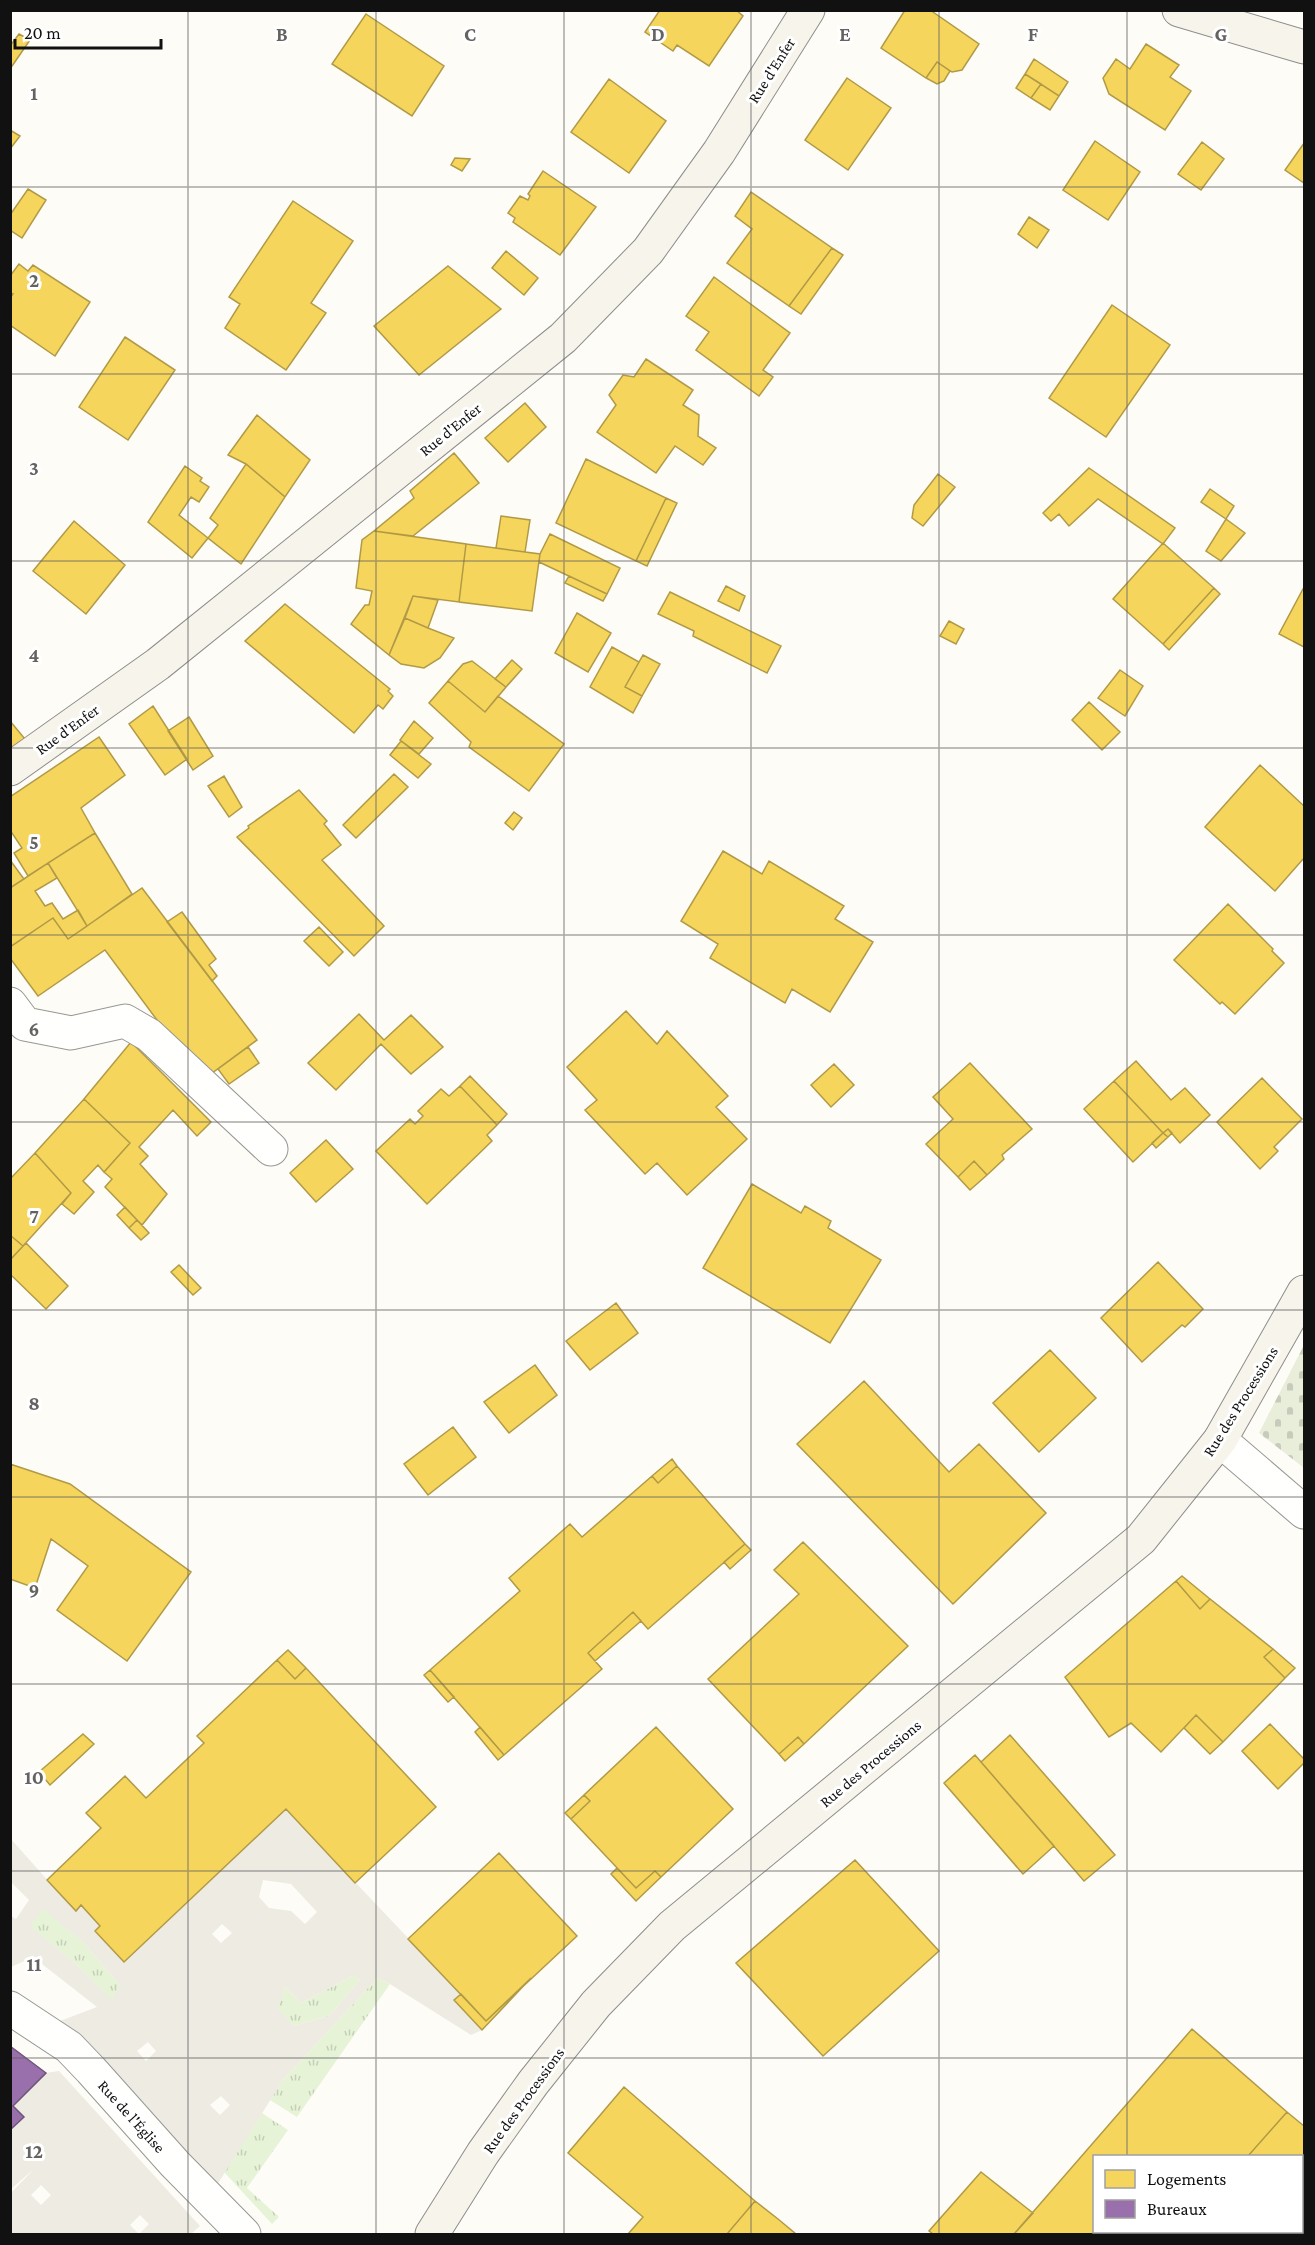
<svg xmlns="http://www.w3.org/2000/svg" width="1315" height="2245" font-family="'Crimson Pro',serif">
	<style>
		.grass { fill: url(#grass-tufts) }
		.cemetery { fill: url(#cemetery-stones) }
		.plaza { fill: #edebe2; fill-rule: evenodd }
		.homes { fill: #f6d55c; stroke: #b19a46; stroke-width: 1.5 }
		.offices { fill: #9970ab; stroke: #70547d; stroke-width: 1.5 }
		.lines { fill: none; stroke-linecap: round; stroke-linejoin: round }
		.street-casing { stroke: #979795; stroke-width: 35 }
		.secondary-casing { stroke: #8e8d8b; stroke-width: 35 }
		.street { stroke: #fffffe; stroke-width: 33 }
		.secondary { stroke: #f6f4eb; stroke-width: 33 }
		.grid { fill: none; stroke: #646362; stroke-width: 1.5; stroke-opacity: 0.55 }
		.labels { text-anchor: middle; stroke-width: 6; stroke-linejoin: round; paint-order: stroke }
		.street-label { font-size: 16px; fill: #111; stroke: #fff }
		.grid-label { font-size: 20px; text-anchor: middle; font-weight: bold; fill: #646362; stroke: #fff; stroke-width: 6; stroke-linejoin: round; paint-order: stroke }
	</style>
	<defs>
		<pattern id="grass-tufts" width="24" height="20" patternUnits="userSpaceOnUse" patternTransform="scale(1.5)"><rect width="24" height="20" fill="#e7f3d7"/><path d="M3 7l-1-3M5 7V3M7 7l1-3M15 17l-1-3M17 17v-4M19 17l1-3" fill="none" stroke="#c5cfb8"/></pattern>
		<pattern id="cemetery-stones" width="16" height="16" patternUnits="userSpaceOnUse" patternTransform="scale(1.5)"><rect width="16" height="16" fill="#e9eedb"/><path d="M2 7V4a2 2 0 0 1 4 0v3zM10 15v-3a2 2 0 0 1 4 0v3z" fill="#c7cbbb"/></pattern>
	</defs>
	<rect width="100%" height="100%" fill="#fdfcf7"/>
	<!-- grass -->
	<path class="grass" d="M43,1908L82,1941L120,1985L112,2001L76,1964L29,1926Z
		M354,1975L360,1980L329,2016L294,2026L277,2009L285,1987L301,2003Z
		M377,1978L390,1984L297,2117L270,2100L283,2080Z
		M262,2113L288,2130L247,2188L279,2217L272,2224L224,2172Z"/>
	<!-- cemetery -->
	<path class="cemetery" d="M1304,1345V1468L1259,1433Z"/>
	<!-- plaza -->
	<path class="plaza" d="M286,1809L461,1994L455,2000L482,2030L471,2035L390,1984L377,1978L283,2080L217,2185L87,2045L60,2021L97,2007L33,1957L11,1967V1916L16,1919L29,1900L11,1882L10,1838L75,1911L81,1905L100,1926L95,1932L124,1962ZM263,1880L291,1884L317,1912L305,1924L291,1911L269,1908L259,1897ZM43,1909L82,1941L120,1985L112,2000L76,1964L30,1926ZM222,1924L232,1933L221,1943L212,1934ZM354,1975L360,1980L329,2016L294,2026L278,2009L285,1987L301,2003ZM148,2042L156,2051L146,2061L137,2051ZM221,2096L230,2105L220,2115L210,2105Z
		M59,2071L200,2226L191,2234H11L10,2194L34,2169L11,2189V2130L24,2117L13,2106L46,2073ZM41,2185L51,2195L41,2205L31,2195ZM140,2215L149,2224L139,2234L130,2225Z"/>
	<!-- homes -->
	<path class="homes" d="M660,10H736L743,16L709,66L677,45L673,51L645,32Z
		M905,10H930L979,44L962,70L952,72L937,62L926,78L881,48Z
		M366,14L444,66L412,116L332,64Z
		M19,34L30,40L10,69V46Z
		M1146,44L1179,65L1170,77L1191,91L1165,130L1109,94L1103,78L1116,59L1130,69Z
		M1034,59L1068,82L1059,96L1025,74Z
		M937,62L950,71L944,81L937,84L926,78Z
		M1025,74L1041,84L1031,98L1016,88Z
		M847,78L891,108L848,170L805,140Z
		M609,79L666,121L629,173L571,132Z
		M1041,84L1059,96L1050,110L1031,98Z
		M10,130L20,136L10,149Z
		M1095,141L1140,172L1108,220L1063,190Z
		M1202,142L1224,159L1201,190L1178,174Z
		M1304,143V183L1285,170Z
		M455,158L470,159L462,171L451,165Z
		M543,171L596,207L560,255L513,222L515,218L508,213L520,196L528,200L530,196L528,194Z
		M28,189L46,200L22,238L10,230V215Z
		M751,192L832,248L789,306L727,263L752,229L735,216Z
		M293,201L353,241L311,303L326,313L286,370L225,328L240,304L229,297Z
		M1029,217L1049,230L1037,248L1018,234Z
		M832,248L843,255L801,314L789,306Z
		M506,251L538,278L524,295L492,268Z
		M19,264L28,271L33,265L90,302L55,356L10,325V298L13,294L10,293V276Z
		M448,266L501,309L419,375L374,326Z
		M714,277L790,333L763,370L773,377L759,396L696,350L709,332L686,316Z
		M1112,305L1170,345L1106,437L1049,398Z
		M125,337L175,370L128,440L79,407Z
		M646,359L693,390L683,405L699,415L698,436L716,448L703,465L675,446L656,473L597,432L616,405L609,395L623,375L634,377Z
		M525,403L546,427L508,462L485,438Z
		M257,415L310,460L285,497L246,464L228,455Z
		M454,453L479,483L413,536L374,531L414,498L410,491Z
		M586,459L666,498L636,561L556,523Z
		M246,464L285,497L241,564L208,538L218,525L210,518Z
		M185,466L202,478L200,481L209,487L199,502L191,497L179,515L208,538L192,558L148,522Z
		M1089,468L1175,528L1163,544L1098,499L1069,526L1059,514L1051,521L1043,513Z
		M938,474L955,487L923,526L912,518L914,505Z
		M1210,489L1234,506L1226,519L1201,502Z
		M666,498L677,503L647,566L636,561Z
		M501,516L530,520L525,552L496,548Z
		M1226,519L1245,533L1221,561L1206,551Z
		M74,521L125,565L86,614L33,571Z
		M374,531L466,544L459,602L413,596L389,655L351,624L365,605H369L372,591L356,588L362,540Z
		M550,534L620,568L607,594L539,562L540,554Z
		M1163,543L1214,588L1163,644L1113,599Z
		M466,544L540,554L532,611L459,602Z
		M569,576L607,594L603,601L565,583Z
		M726,586L745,596L739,611L718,601Z
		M1214,588L1220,594L1169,650L1163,644Z
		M1303,589L1304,590V647L1279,634Z
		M670,592L781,646L767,673L693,636L694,631L658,614Z
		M413,596L438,600L428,628L405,618Z
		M285,604L390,689L388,691L393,696L383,709L378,705L354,733L245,641Z
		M577,613L611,633L588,672L555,653Z
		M405,618L428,628L454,638L440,658L424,668L401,664L389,655Z
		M949,621L964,629L956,644L940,636Z
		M612,647L639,662L625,687L642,696L633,713L590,687Z
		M643,655L660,664L642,696L625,687Z
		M512,660L522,669L506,687L495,679Z
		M472,661L506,687L485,712L448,681L463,664Z
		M1120,670L1143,686L1125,716L1098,698Z
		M448,681L485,712L498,696L564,744L529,791L469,747L471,742L429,703Z
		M1089,702L1120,732L1102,750L1072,720Z
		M153,706L187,759L165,775L129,724Z
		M189,717L213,756L193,770L168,731Z
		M10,721L25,739L10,749Z
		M414,721L433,738L419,754L400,740Z
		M99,737L125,775L81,808L95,833L28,876L14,853L22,848L10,830V797Z
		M401,741L431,764L418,778L390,755Z
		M1260,765L1304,806V858L1275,891L1205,827Z
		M394,774L408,787L356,838L343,825Z
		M224,776L242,807L229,817L208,786Z
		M299,790L327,821L324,824L341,845L322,860L384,926L354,956L237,837L249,828L248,826Z
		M514,812L522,818L513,830L505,823Z
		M95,833L132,894L87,926L48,863Z
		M723,851L762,874L769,861L844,906L835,919L873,942L830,1012L792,989L785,1003L710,958L718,944L681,921Z
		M10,860L24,879L10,888Z
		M48,863L57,878L35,891L45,906L52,903L63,919L78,910L87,926L68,939L53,918L10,947V888Z
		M142,888L257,1040L208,1076L183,1055L105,950L38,996L10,958V947L53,918L68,939Z
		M1228,904L1273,949L1272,951L1284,963L1235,1014L1222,1002L1220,1004L1174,960Z
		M182,912L216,959L209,965L217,976L212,981L167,922Z
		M319,927L343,952L329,966L304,941Z
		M626,1011L657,1044L667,1031L728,1096L716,1107L747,1139L687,1195L657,1163L645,1174L585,1110L597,1100L567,1067Z
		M359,1014L384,1040L411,1015L443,1047L411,1074L381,1044L336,1090L308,1063Z
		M131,1042L211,1122L197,1136L173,1110L139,1147L148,1156L140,1164L167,1194L142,1225L105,1187L112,1179L104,1172L130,1143L84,1099Z
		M248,1047L259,1063L229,1084L218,1069Z
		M1136,1061L1171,1100L1185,1088L1210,1115L1180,1143L1168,1129L1163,1133L1114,1081Z
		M970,1063L1032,1129L1002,1155L1004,1159L987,1175L974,1161L958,1177L926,1144L953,1119L933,1097Z
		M834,1064L854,1085L831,1107L811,1085Z
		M470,1076L507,1114L497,1125L460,1086Z
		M1262,1078L1302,1119L1274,1147L1278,1151L1260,1169L1217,1122Z
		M1114,1081L1163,1133L1133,1162L1084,1109Z
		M460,1086L497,1125L487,1135L492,1141L427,1204L376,1151L410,1119L415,1124L423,1116L418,1111L441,1089L449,1096Z
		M84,1099L130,1143L104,1172L98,1165L83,1181L94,1192L74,1214L62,1204L71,1193L35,1153Z
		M1168,1129L1172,1133L1168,1137L1163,1133Z
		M1163,1133L1168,1137L1156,1148L1152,1143Z
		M326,1140L353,1169L316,1202L290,1173Z
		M35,1153L71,1193L23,1246L10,1235V1179Z
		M974,1161L987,1175L970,1190L958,1177Z
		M752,1184L801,1213L805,1206L831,1221L828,1228L881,1260L830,1343L703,1268Z
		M125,1207L137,1220L129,1228L117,1215Z
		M137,1220L149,1233L141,1240L129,1228Z
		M10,1235L23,1246L10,1260Z
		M26,1243L68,1286L46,1309L10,1274V1260Z
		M1158,1262L1203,1309L1185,1327L1182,1325L1142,1362L1101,1318Z
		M179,1265L201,1288L193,1295L171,1272Z
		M616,1303L638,1333L590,1370L566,1341Z
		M1050,1350L1096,1398L1039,1452L993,1403Z
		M535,1365L557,1395L509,1433L484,1402Z
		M864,1381L949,1472L979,1444L1046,1513L953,1604L797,1444Z
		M453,1427L476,1457L428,1495L404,1464Z
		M672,1459L677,1466L658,1483L652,1476Z
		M10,1464L70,1484L191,1572L127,1661L57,1610L88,1566L51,1539L35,1588L10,1579Z
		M677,1466L745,1544L648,1629L633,1612L588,1653L602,1669L504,1755L430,1670L520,1591L509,1578L570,1524L582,1537L652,1476L658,1483Z
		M803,1542L908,1646L804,1744L798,1737L779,1754L708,1679L799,1594L774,1570Z
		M745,1544L751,1550L730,1569L724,1562Z
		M1182,1576L1210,1599L1200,1609L1176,1581Z
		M1176,1581L1200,1609L1210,1599L1273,1649L1264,1657L1285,1678L1223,1742L1196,1715L1161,1752L1131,1723L1109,1737L1065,1677Z
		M633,1612L641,1621L595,1661L588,1653Z
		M1273,1649L1295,1668L1285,1678L1264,1657Z
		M288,1650L306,1668L295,1679L277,1660Z
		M277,1660L295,1679L306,1668L436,1807L355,1883L286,1809L124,1962L95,1931L100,1926L81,1905L76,1911L47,1880L101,1828L86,1813L125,1776L146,1798L204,1743L197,1736Z
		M430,1670L454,1697L448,1702L424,1675Z
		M1196,1715L1223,1742L1210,1754L1184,1728Z
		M1270,1724L1304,1759V1763L1278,1789L1242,1751Z
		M480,1727L504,1755L498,1760L475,1732Z
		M656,1727L733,1809L661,1877L655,1871L636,1888L571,1819L590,1801L584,1795Z
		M83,1734L94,1744L50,1785L39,1772Z
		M1010,1735L1115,1855L1084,1881L981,1762Z
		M798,1737L804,1744L785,1761L779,1754Z
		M975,1755L1054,1846L1023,1874L944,1783Z
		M584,1795L590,1801L571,1819L565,1813Z
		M499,1853L577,1936L486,2021L408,1939Z
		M855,1860L939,1951L823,2056L736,1963Z
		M617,1868L636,1888L655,1871L661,1877L636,1901L611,1874Z
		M531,1978L482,2030L454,2000L461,1994L486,2021Z
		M1192,2029L1287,2112L1248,2156H1094V2232H1182L1179,2234H1014Z
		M624,2087L755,2201L727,2234H628L643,2217L568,2153Z
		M1287,2112L1304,2126V2234H1179L1182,2232H1302V2156H1248Z
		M981,2172L1033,2213L1014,2234H933L929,2231Z
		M755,2201L778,2219L796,2234H727Z"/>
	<!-- offices -->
	<path class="offices" d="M10,2046L46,2073L13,2106L24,2117L10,2130Z"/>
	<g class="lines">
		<!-- street casing -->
		<g class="street-casing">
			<path id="street" d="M10,1004L25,1024L71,1033L125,1021L149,1035L271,1149
				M1220,1440L1304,1512
				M10,2008L69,2047L91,2070L175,2164L244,2234"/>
		</g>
		<!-- secondary casing -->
		<g class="secondary-casing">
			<path id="secondary" d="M1179,10L1304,47
				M10,769L158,664L563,338L648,251L719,152L808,10
				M432,2234L483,2153L533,2083L596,2004L672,1926L1141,1539L1220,1440L1304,1292"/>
		</g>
		<!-- street -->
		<use href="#street" class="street"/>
		<!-- secondary -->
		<use href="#secondary" class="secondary"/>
	</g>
	<!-- grid -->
	<path class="grid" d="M188,10V2234M376,10V2234M564,10V2234M751,10V2234M939,10V2234M1127,10V2156M10,187H1304M10,374H1304M10,561H1304M10,748H1304M10,935H1304M10,1122H1304M10,1310H1304M10,1497H1304M10,1684H1304M10,1871H1304M10,2058H1304M1127,2232V2234"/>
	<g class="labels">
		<!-- street labels -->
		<g class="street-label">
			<text transform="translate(771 70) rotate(-58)" y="6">Rue d'Enfer</text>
			<text transform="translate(450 429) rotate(-39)" y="6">Rue d'Enfer</text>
			<text transform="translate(67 729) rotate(-36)" y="6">Rue d'Enfer</text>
			<text transform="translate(1240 1401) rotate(-58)" y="6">Rue des Processions</text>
			<text transform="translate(870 1763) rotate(-40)" y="6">Rue des Processions</text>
			<text transform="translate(523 2100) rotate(-54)" y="6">Rue des Processions</text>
			<text transform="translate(132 2116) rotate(48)" y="6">Rue de l'Église</text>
		</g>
	</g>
	<g class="grid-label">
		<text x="282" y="41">B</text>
		<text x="470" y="41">C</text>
		<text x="658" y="41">D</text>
		<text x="845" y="41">E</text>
		<text x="1033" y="41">F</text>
		<text x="1221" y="41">G</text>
		<text x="34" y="100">1</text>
		<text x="34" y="287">2</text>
		<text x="34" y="475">3</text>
		<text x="34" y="662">4</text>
		<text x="34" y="849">5</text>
		<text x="34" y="1036">6</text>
		<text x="34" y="1223">7</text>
		<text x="34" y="1410">8</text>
		<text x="34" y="1597">9</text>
		<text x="34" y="1784">10</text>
		<text x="34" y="1971">11</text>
		<text x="34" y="2158">12</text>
	</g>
	<!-- border -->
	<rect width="1315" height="2245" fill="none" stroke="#111111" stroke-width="24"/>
	<!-- legend -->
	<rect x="1093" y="2155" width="210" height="78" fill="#ffffff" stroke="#a0a0a0" stroke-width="1.5"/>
	<rect x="1105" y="2170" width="30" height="18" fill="#f6d55c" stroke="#a0a0a0" stroke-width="1.5"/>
	<text x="1147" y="2185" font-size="18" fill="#111111">Logements</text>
	<rect x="1105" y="2200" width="30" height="18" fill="#9970ab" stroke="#a0a0a0" stroke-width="1.5"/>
	<text x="1147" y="2215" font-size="18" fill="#111111">Bureaux</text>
	<!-- scale -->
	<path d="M15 39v9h146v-9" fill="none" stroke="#111111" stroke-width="3"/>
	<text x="24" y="39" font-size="18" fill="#111111" stroke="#ffffff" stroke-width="4.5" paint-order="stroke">20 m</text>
</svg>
